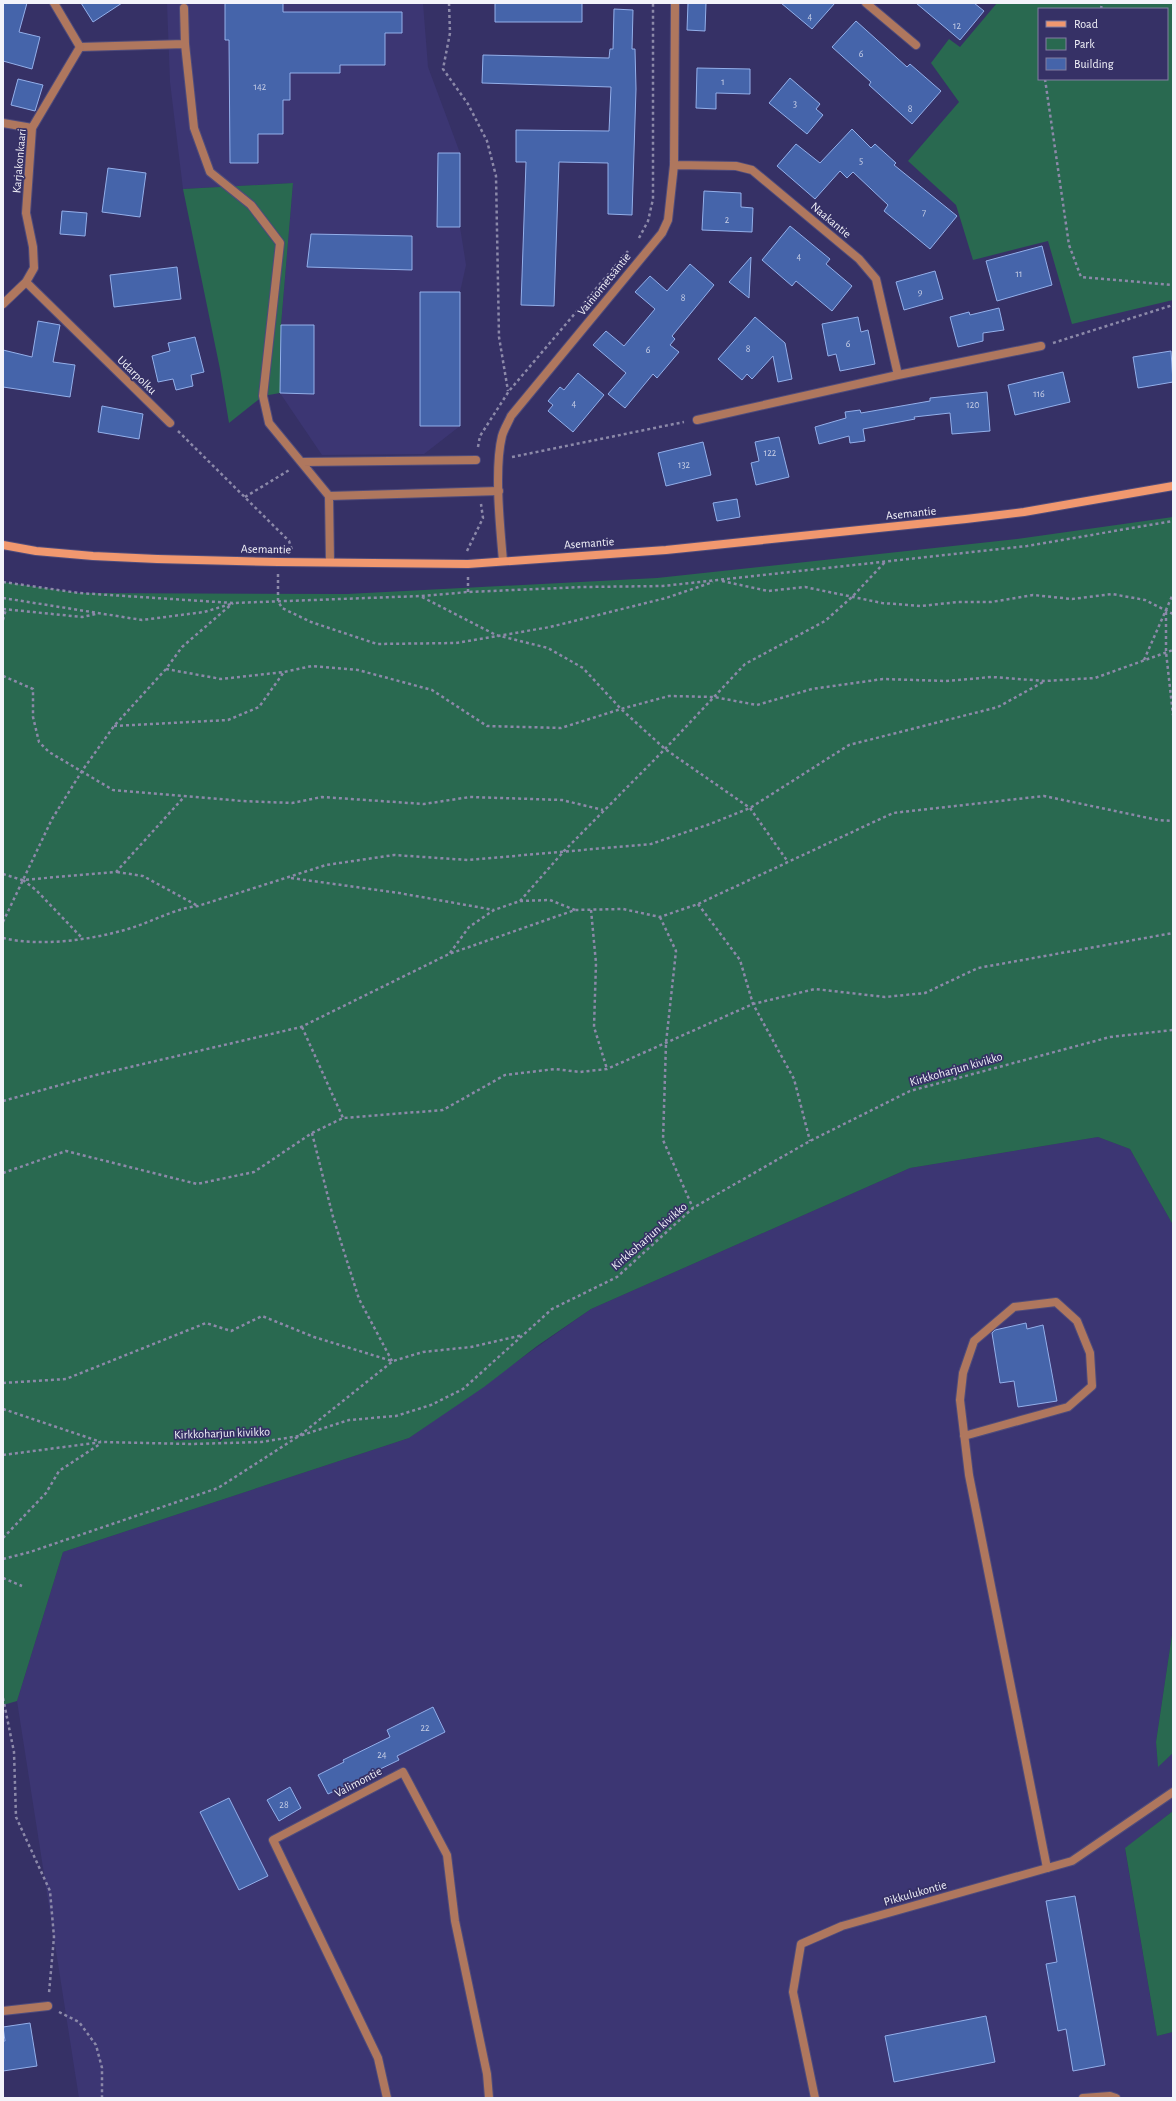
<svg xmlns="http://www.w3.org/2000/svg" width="1176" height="2101" font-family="'Alegreya Sans',sans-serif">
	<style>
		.built { fill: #3c3673 }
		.green { fill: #296950; fill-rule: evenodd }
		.building { fill: #4564aa; stroke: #93afea }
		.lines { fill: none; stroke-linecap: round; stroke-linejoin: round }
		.service-casing { stroke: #504c7b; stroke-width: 10 }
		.minor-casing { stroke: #504c7b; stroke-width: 10 }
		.secondary-casing { stroke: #504c7b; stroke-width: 10 }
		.path { stroke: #8c89a9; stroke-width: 2.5; stroke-dasharray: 3 3; stroke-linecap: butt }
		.service { stroke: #af775e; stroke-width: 8 }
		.minor { stroke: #af775e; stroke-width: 8 }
		.secondary { stroke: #f1986f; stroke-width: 8 }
		.labels { text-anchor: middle; stroke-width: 3.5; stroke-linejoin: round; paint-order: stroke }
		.number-label { font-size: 10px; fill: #c8cfe6 }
		.street-label { font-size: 12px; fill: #f3f3fa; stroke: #363166 }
	</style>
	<rect width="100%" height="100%" fill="#363166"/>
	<!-- built -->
	<path class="built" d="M167,3H423L428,67L460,153V227L466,265L460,292V426L424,454L322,455L280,393L281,325L293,183L183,189L170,82Z
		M1098,1137L1130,1149L1173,1225V1628L1156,1742L1158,1766L1173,1753V1811L1125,1849L1157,2036L1173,2032V2098H79L17,1701L63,1552L409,1438L591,1309L910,1168Z"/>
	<!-- green -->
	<path class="green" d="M997,3H1173V300L1072,324L1048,241L973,260L956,205L908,161L959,102L931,63L949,39L960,47ZM1039,9H1167V79H1039Z
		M293,183L281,325L280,393L263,396L229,423L220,369L183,189Z
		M1173,517V1225L1130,1149L1098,1137L910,1168L591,1309L537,1346L484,1387L409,1438L63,1552L17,1701L3,1705V582L79,593L347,594L657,578L1017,539Z
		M1173,1628V1753L1158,1767L1156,1742Z
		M1173,1811V2032L1157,2036L1125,1848Z"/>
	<!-- building -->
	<path class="building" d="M3,3H27L19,32L40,37L32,69L3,61Z
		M81,3H122L93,22Z
		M225,3H283V12H402V33H385V65H340V73H290V100H283V134H258V163H230L229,40H225Z
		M495,3H582V22H495Z
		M688,3H706L705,31L687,30Z
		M781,3H835L812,29Z
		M916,3H974L984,11L960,40Z
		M614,9L633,10L632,49H635L636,89L632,215L608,214V163L559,162L554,306L521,305L526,162H516V130L609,131L611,87L482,83L483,55L609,58L610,49H613Z
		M856,21L907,67L910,64L941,91L912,124L869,85L871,82L832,47Z
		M697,68L750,69V94L716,93V109L696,108Z
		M790,78L820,104L816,109L823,115L807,134L769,103Z
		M18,79L43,85L35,111L11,105Z
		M852,129L871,148L875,144L896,163L894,165L957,216L930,249L884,211L888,205L853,172L847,178L840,171L815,199L777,166L796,144L820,163Z
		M438,153H460V227H437Z
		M108,168L146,173L140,217L102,212Z
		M704,191L741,193V207L753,208L752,232L702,230Z
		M62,211L87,213L85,236L60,234Z
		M790,226L830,259L826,264L852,286L832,311L796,281L792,286L762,260Z
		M311,234L412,236V270L307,267Z
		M1042,246L1052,285L997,301L986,261Z
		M751,257L749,298L729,282Z
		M690,264L714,285L672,336L675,339L670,345L679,352L657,378L653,374L625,408L608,394L626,373L593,345L606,331L624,346L655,309L635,292L650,276L667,291Z
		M177,267L181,299L114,307L110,275Z
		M935,271L943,299L904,310L896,282Z
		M420,292H460V426H420Z
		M999,308L1004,330L983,333V341L958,347L950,317L969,312L970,315Z
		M755,317L785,343L792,379L778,382L773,356L752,379L747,374L742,380L718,359Z
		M858,317L861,332L868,330L875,364L840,371L836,354L828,356L822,324Z
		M38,321L60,325L53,362L75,365L70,397L3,387V350L32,357Z
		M281,325H314V394L280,393Z
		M195,337L204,372L191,375L193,386L176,390L173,379L158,382L152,356L170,351L168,343Z
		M1171,351L1173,382L1138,388L1133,357Z
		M1063,372L1070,402L1015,415L1008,385Z
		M578,373L604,395L573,432L548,411L553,405L548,401L560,387L564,390Z
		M987,392L990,431L952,434L950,413L914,417L915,419L863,429L865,441L850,443L849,436L819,444L815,427L846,418L845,412L860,410L861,413L930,401V398Z
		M102,406L143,414L139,439L98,432Z
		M779,437L789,477L756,485L751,463L759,461L755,442Z
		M703,442L711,475L666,486L658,453Z
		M737,499L740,517L717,521L713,503Z
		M1026,1323L1027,1329L1043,1325L1057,1401L1018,1407L1014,1381L1000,1383L992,1333L995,1330Z
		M433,1707L445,1732L397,1756L399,1760L328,1794L318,1775L344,1762L343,1760L390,1737L387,1730Z
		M290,1787L301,1808L279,1821L267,1800Z
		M229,1798L268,1876L239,1890L200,1812Z
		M1075,1896L1105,2065L1073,2071L1066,2029L1058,2031L1046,1964L1057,1962L1046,1901Z
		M986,2016L995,2062L894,2082L885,2036Z
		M30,2023L37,2066L3,2071V2041H5L3,2027Z"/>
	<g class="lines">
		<!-- service casing -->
		<g class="service-casing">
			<path id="service" d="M185,44L194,128L210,172L251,205L280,243L263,396L269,423L329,496L330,562
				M80,47L185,44L184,8
				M302,462L476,460
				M329,496L499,491
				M964,1436L1068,1407L1092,1386L1090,1353L1077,1321L1056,1302L1014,1307L974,1341L963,1373L960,1400L969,1475L1047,1868
				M1083,2098L1110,2096L1116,2098"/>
		</g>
		<!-- minor casing -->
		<g class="minor-casing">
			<path id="minor" d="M866,3L916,45
				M3,123L32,128
				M674,165L736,166L752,170L859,259L876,279L898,375
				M26,282L170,423
				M3,304L26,282L34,268L33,247L26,213L32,128L80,47L54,3
				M697,420L898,375L1041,346
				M503,561C500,526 494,469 502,436C504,429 508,423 511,416L662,233L668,220L674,165L675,3
				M3,2011L48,2006
				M387,2098L378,2058L273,1840L403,1772L447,1855L455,1921L487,2074L489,2098
				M815,2098L793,1992L801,1944L842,1926L1072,1861L1173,1792"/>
		</g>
		<!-- secondary casing -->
		<g class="secondary-casing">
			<path id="secondary" d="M3,545L36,551L93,556L157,559L278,562L468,564L666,550L966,519L1024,512L1173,486"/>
		</g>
		<!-- path -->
		<path class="path" d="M449,3L450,33L443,69L468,104L487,141L496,176L499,337L508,391
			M1101,9L1102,3
			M1045,79L1069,245L1081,277L1173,285
			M639,238L648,221L653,199V3
			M1053,343L1173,305
			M178,431L289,541L292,550
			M478,447L480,436L509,391L628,251
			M512,457L684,422
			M245,497L291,469
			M467,551L483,518L481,504
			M278,574V601L282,608L311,622L377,644L456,643L550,627L666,598L713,582
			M722,581L768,591L805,587L882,603L921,606L958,602H991L1033,595L1072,599L1112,594L1145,600L1173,614
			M3,582L79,593L233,603L421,596L468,592L583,587L663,586L1027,546L1173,521
			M468,592V576
			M422,597L496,635L548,648L583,668L621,709L665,749L750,808L788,862
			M3,598L142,620L204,612L231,604
			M3,609L82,617L96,614
			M1166,612V652L1173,715
			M3,620L6,609
			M1144,660L1173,594
			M166,669L221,679L284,672L312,666L358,670L432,690L487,726L561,728L621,709L669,696L714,697L757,705L812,689L883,679L946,681L992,677L1045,681L1095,678L1173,650
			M3,676L33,689V717L39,742L49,752L113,790L242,801L292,803L322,797L424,804L470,797L562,800L603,810
			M114,726L228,720L259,707L284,672
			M117,872L143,876L198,906
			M3,874L22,880L116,872L184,797
			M291,878L399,893L494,910
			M23,880L36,890L83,939
			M520,901L564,851L665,749L745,664L825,621L852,597L885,562
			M698,904L740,960L753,1004L794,1079L810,1141
			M591,910L596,963L594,1027L607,1069
			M660,917L676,951L666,1043L663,1140L693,1208
			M3,922L52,819L82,771L114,726L166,669L182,647L233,603
			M3,938C41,947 91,940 128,929C152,922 173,909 198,906L326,865L394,855L468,860L651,844L710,824L750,808L849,745L998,707L1045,681
			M450,953L469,927L494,910L520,901L550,900L575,910
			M302,1027L343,1118
			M3,1101L96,1075L301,1027L449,954L575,910L623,909L660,917L698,904L893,813L1044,796L1158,820L1173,821
			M312,1133L333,1217L359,1299L392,1361
			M3,1173L66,1151L197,1184L254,1172L312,1133L343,1118L443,1110L505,1075L555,1069L580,1072L607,1069L753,1004L815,989L885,997L925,993L978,968L1173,933
			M3,1383L66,1379L206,1323L231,1331L262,1316L314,1337L392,1361
			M3,1409L101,1442
			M3,1455L102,1442L191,1444L261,1442L299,1436L349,1420L396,1416L431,1405L463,1389L552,1309L617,1277L693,1208L810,1141L910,1091L1110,1037L1173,1030
			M3,1538L46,1493L59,1471L100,1444
			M3,1559L30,1552L218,1488L299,1436L393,1361L423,1352L471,1347L523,1335
			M3,1578L22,1586
			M3,1698L14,1752L16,1817L50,1891L54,1937L49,1993
			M59,2012L79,2022L96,2045L102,2068V2098"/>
		<!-- service -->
		<use href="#service" class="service"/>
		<!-- minor -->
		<use href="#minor" class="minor"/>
		<!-- secondary -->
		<use href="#secondary" class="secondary"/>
	</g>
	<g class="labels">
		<!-- number labels -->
		<g class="number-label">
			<text x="810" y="20">4</text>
			<text x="957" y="29">12</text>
			<text x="861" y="57">6</text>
			<text x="723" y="85">1</text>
			<text x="260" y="90">142</text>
			<text x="795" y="107">3</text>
			<text x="910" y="112">8</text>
			<text x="861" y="164">5</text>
			<text x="924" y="216">7</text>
			<text x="727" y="223">2</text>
			<text x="799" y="260">4</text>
			<text x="1019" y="277">11</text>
			<text x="920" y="295">9</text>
			<text x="683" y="301">8</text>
			<text x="848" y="347">6</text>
			<text x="748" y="352">8</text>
			<text x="648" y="353">6</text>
			<text x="1039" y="397">116</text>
			<text x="574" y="407">4</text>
			<text x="973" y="408">120</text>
			<text x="770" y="456">122</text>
			<text x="684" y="468">132</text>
			<text x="425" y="1731">22</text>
			<text x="382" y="1758">24</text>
			<text x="284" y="1808">28</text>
		</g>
		<!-- street labels -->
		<g class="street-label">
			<text transform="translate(19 161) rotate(-85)" y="4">Karjakonkaari</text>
			<text transform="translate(831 220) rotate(40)" y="4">Naakantie</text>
			<text transform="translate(604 284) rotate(-51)" y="4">Vainiometsäntie</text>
			<text transform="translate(137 375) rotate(44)" y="4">Udarpolku</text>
			<text transform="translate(911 513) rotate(-6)" y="4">Asemantie</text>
			<text transform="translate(589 543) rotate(-4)" y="4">Asemantie</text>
			<text transform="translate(266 549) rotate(1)" y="4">Asemantie</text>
			<text transform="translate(956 1069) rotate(-16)" y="4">Kirkkoharjun kivikko</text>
			<text transform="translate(649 1236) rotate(-41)" y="4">Kirkkoharjun kivikko</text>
			<text transform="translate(222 1433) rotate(-2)" y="4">Kirkkoharjun kivikko</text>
			<text transform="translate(358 1782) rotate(-28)" y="4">Valimontie</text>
			<text transform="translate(915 1893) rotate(-16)" y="4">Pikkulukontie</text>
		</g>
	</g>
	<!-- border -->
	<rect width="1176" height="2101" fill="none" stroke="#f3f3fa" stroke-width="8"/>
	<!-- legend -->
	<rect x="1038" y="8" width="130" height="72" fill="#363166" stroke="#827fa1"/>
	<rect x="1046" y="21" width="20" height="6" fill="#f1986f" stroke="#827fa1"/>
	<text x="1074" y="28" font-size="12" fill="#f3f3fa">Road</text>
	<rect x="1046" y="38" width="20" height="12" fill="#296950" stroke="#827fa1"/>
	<text x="1074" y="48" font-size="12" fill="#f3f3fa">Park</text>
	<rect x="1046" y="58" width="20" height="12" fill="#4564aa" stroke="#827fa1"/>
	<text x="1074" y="68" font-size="12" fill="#f3f3fa">Building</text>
</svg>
